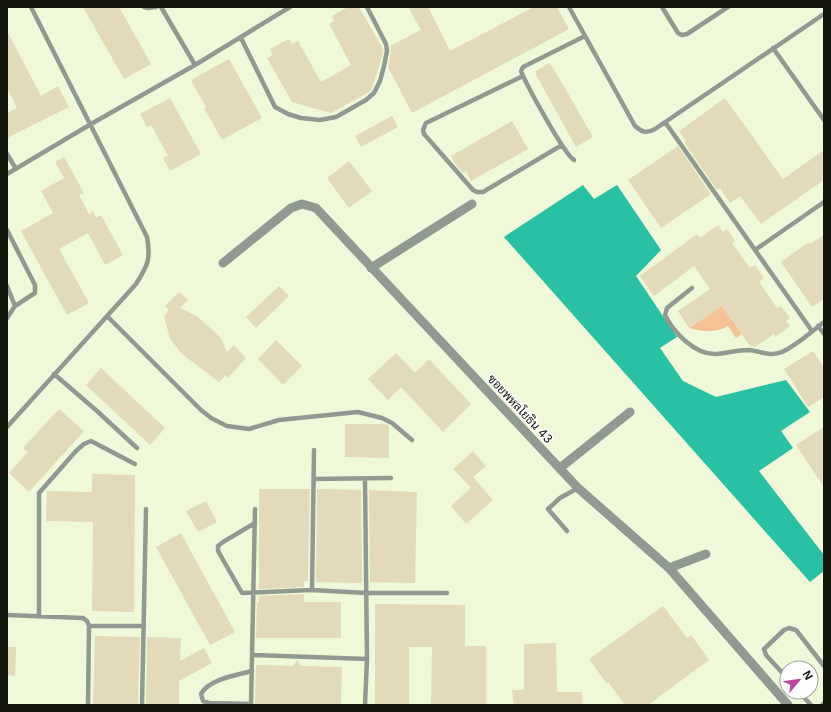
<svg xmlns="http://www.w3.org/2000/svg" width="831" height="712" font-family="Inter,Sarabun,sans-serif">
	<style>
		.green { fill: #f4c294 }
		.water { fill: #2ac0a3 }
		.building { fill: #e3d9bb }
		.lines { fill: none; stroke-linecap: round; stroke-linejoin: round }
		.service { stroke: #909a90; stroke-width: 4.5 }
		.minor { stroke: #909a90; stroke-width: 9 }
		.labels { text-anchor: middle; stroke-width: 3; stroke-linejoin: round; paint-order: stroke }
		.street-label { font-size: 12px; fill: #13160b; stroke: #fff }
	</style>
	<rect width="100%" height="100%" fill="#eff8d9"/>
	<!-- green -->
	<path class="green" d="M722,306L742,334L736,338L728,326C717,333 702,332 689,328Z"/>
	<!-- water -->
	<path class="water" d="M583,185L594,199L617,185L661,250L636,276L677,337L660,348L683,381L716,397L786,380L810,412L781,431L793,448L759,471L824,555V571L810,582L504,237Z"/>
	<!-- building -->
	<path class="building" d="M83,7H119L151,64L124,79Z
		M348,7H359L383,49L382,57L371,91L331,113L292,102L267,58L273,55L270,49L289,39L292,44L298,41L321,82L351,65L329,24L334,21L332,16Z
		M408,7H428L450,51L534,7H557L569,29L412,113L388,67L391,51L390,46L421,30Z
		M7,31L41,96L58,86L69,107L7,138V113L17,108L7,88Z
		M229,59L262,118L222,140L204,108L206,107L191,80Z
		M549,63L552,66L593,137L576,147L536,75V71Z
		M170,98L201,154L170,171L163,158L168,156L151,125L147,127L140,114Z
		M725,98L783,179L824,150V180L761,224L740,196L730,203L720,188L717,190L684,142L686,141L679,131Z
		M392,116L398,127L361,147L355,136Z
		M512,121L528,149L471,181L466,171L463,173L455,164L451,156Z
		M678,146L711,194L661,228L628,180Z
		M64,157L84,193L79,195L89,214L93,211L96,218L101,215L123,255L105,265L88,233L59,249L89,303L67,315L21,231L53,213L41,191L64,178L55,162Z
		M349,161L372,191L349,208L327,178Z
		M718,225L723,232L727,229L735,241L732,243L750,268L755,265L764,278L759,282L777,308L781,306L790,318L786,321L790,326L775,337L774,334L755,347L750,346L722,306L689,328L678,311L710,289L694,266L654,296L640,276L697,234L700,238Z
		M824,235V299L812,307L781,262L809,242L810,244Z
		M279,286L289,296L256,328L246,317Z
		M179,292L188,300L180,308L197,316L221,338L227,352L234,345L246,358L228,378L226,375L219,382L182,354L170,339L164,316L169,310L165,306Z
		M276,340L302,366L283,385L258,359Z
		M813,351L824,368V397L808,407L784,369Z
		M396,353L415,373L429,359L471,404L443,432L401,387L388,400L368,379Z
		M101,368L165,428L150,445L86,385Z
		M59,409L84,431L29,492L9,473L28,452L23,448Z
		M345,424H386L389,426V458L345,457Z
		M824,427V487L796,445Z
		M473,451L486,466L473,477L493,500L466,524L451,506L471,488L453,469Z
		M92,474L135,475L134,612L92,611L93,522L46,521L47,491L92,492Z
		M259,489H310L308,581H304V587L259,589Z
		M317,489L361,490L362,581L361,583L316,582Z
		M369,490L417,492L415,583L370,582Z
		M206,501L217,522L198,532L186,511Z
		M181,533L235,632L210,645L156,547Z
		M304,594V602H341V638H256L257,602H259V596Z
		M375,604L465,605V646H486V705H431L432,647H409V705H375Z
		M663,606L687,638L691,635L709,660L648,705H625L608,682L607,684L589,659Z
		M95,636L140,637L138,705H93Z
		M147,637L181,638L180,661L204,648L212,663L179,681V705H146Z
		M556,643L557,692H582V705H514L512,690H524V644Z
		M7,647H16L15,676L7,675Z
		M297,660L301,666L342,667L341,705H255L256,665L293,666Z"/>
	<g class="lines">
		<!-- service -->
		<path class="service" d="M144,7L148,8L156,7
			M161,7L195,65
			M569,7L635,126C642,132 646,134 655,129L824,14
			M662,7L678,33L682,35L687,34L728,7
			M241,38L275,107L288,114L301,118L320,120L336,117L366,100L374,93L380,81L384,66L387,51L386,44L367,7
			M773,48L824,120
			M523,76L426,123L423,130L424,134L473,190L477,192H483L562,145
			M665,122L812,331
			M7,154L16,169
			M574,160C564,154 526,84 521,71L523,67L585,36
			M7,174L91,124L195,65L290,7
			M7,230L35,285V293L15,306
			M755,250L824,202
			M7,286L15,306L7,318
			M692,288L667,308L665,315C673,332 695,355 716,354C727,353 737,350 749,350C760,351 770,357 782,352C797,345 811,332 824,322
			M108,317L201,410L211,418L227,426L249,429L279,420L358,412L382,418L392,423L412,440
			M818,326L824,334
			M54,374L97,411L137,448
			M7,427L136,284C148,265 151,259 147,237L31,7
			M314,479L391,478
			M365,479L367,659L365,705
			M255,523L223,542L218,546V551L242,593L312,590L366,593H447
			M567,531L548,509L560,498L578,488
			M312,590L314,450
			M7,615L83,618L87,621L89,626L88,705
			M39,616V493L76,451L84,444L91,441L135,464
			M89,626H144
			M253,655L367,659
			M787,678L766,655L764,649L784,630L789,628L796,630L824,666
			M799,692L811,705
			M251,704L209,703L203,701L201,694C209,679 237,675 252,671
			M142,705L146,509
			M251,705L255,509
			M822,705L824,703"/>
		<!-- minor -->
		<path class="minor" d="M223,263L291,208L302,204L316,208L578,488L669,568L788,705
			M371,268L472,204
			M560,468L630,412
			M669,568L706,554"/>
	</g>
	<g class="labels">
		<!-- street labels -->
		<g class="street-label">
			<text transform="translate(520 409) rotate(47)" y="4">ซอยพหลโยธิน 43</text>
		</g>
	</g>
	<!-- border -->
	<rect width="831" height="712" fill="none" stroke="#13160b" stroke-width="16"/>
	<!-- north arrow -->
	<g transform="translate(799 680) rotate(61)"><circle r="19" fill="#ffffff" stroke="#a1a29d"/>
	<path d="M0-3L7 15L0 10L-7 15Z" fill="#bd479e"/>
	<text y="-6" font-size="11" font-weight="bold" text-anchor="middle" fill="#13160b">N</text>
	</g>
</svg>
